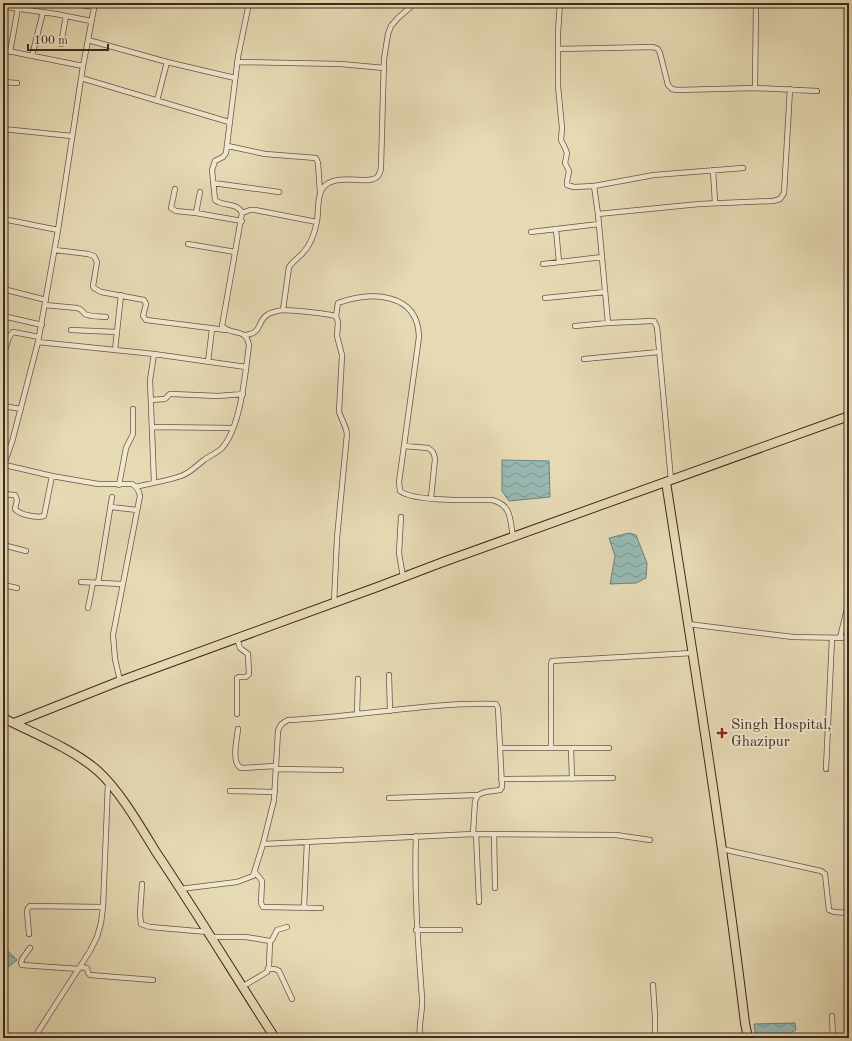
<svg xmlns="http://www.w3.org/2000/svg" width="852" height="1041" font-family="'Old Standard TT',serif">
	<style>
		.water { fill: url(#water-waves); stroke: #738079 }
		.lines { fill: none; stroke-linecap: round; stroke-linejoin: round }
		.street-casing { stroke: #675645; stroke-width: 6 }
		.highway-casing { stroke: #3d2a20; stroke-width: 10 }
		.street { stroke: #efe7ce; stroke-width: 4.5 }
		.highway { stroke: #e6dab4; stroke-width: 8 }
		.poi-dot { fill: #8f2418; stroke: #efe7ce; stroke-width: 1.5 }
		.labels { text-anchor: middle; stroke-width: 4; stroke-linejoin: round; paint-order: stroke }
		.poi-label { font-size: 15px; fill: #3d2a20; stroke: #efe7ce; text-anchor: start }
	</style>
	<defs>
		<pattern id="water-waves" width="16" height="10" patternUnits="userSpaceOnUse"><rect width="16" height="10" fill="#97bab4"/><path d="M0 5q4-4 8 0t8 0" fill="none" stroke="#7c9792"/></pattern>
	</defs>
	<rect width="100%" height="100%" fill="#e6dab4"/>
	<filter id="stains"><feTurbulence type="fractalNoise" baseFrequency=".005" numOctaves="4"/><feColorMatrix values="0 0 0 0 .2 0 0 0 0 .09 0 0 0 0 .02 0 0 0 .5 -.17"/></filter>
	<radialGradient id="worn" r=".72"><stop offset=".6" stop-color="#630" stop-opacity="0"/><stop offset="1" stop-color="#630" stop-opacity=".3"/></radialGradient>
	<!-- water -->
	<path class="water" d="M502,460L549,461L550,497L509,501L502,491Z
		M629,533L636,535L647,563L646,578L636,583L610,584L615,556L609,538Z
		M3,946L17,960L3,971Z
		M795,1023L796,1030L792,1032V1038H756L754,1024Z"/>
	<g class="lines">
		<!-- street casing -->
		<g class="street-casing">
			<path id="street" d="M70,3L94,7
				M560,3L558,32V86L562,128L561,140L565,148L567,153L565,163L569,171L567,182V185L574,187L594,186L654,175L743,168
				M7,7L56,14L91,21
				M88,40L167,62L235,78
				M61,44L66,16
				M558,49L653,47L658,49L660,53L668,85L672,89L677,90L755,88L817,91
				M3,50L83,66
				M10,52L18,8
				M32,56L43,12
				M237,62L341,64L384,68
				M81,78L229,122
				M3,82L17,83
				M755,88L756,3
				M157,101L167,62
				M3,129L72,136
				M228,146L265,154L316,158L318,163L320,192
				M713,170L715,203
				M213,183L279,192
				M594,186L598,214L608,323L652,321H654L657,327L671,480
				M175,189L171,208L176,211L196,213L242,221
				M196,213L200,192
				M242,213L250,210H255L317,222
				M598,214L699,204L773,201L780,199L784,193L790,89
				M3,219L58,230
				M556,229L559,262
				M531,232L599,224
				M188,244L235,252
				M55,250L88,254L94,256L97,262L93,286L94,288L101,292L144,300L146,304L143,316L146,320L226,330
				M543,264L602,257
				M3,289L46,300
				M545,298L605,292
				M45,305L77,308C82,309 82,311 85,314C90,317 100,316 106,317
				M283,310C301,311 318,312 336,316L338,322L337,336L342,355L339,412L346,429L347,434L337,538L334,603
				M3,316L42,325
				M336,316L338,303C371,291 418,292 419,337L399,482L400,491C414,502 472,500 492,500C512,505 510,520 513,537
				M575,326L608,323
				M71,330L117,332
				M245,335C263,333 256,323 267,315C271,312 278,311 283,310L289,267C293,261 297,259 302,254C310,246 315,232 317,221C319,210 316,191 327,184C342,174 369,185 377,177C380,174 381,170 381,166L384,59L388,34L391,26L398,18L415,3
				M38,342L154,354L246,367
				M115,350L121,295
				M3,351L5,350L9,337L13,332L39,337
				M154,354L150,380L154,482
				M584,359L659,352
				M208,362L212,329
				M151,400L165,399L170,394H172L218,396L243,394
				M3,406L21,409
				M152,427L232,428
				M404,446L428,448C433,451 434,453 435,459L431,498
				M5,465L52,476L98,484H132C137,487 139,490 140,496L113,635L115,659L120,681
				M3,467L12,442L38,342L58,230L83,66L95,3
				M119,485L126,448L133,434V409
				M136,487C151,483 167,481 181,476C190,473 196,466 204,460C209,456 217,453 222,448C241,427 245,374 249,346C247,327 231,336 222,326L242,213C237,202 223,207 215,200L212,170L215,161L223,157L226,153L238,57L249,3
				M3,494L15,495L17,500L15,509C20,515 37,518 44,516L52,476
				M111,507L137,510
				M401,517L399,553L403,577
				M849,544V553
				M3,545L26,551
				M81,582L122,584
				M98,583L112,497
				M3,585L17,588
				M88,608L93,583
				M688,624L793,637L849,638
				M840,638L849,600
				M389,675L390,711
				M237,714V678L239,677H246L249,674L248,654L240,648L237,638
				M357,714L358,679
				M238,729C237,739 231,763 241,768L276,766
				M501,748H609
				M551,748V664L552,661L692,653
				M571,748L572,779
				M276,769L341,770
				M826,769L832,638
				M501,779L613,778
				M230,791L275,792
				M389,798L478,795
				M476,834L479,902
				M494,834L495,888
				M416,836C414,891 418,944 422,998C423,1012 418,1025 420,1038
				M263,844L473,834L616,835L650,840
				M722,849L821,871L825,874L829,910L834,912L849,913
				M255,872L262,881L261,903L263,907L321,908
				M142,884L140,914L141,924L150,927L208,932
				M180,889L237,882L253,876L263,844L274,800L278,731C280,725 282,723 288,720C357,717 426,702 496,704L498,708L502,787L500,790L485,792L478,795L475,801L473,834
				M304,907L307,842
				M416,930H460
				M29,934L27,911L28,908L30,906L103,907
				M211,937H246L270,941L272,940L277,930L287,927
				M30,948L22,959L21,963L22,965L79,969
				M81,967L87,968L88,973L90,975L153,980
				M268,969H275L279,971L292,999
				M653,985L655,1017V1038
				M242,987L267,972L269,966L270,941
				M832,1016L833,1038
				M34,1038L90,951L97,937L101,923L103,907L108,783"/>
		</g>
		<!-- highway casing -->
		<g class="highway-casing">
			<path id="highway" d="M666,482C694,662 723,842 745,1023L748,1038
				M3,718C33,733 73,749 98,771C120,791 140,826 156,852C197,913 235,976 275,1038
				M14,723L120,681L380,586L443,562L849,416"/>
		</g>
		<!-- street -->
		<use href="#street" class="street"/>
		<!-- highway -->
		<use href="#highway" class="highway"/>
	</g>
	<!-- markers -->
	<path class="poi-dot" d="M720 727h4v4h4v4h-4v4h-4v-4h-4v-4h4z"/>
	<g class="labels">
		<!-- poi labels -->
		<g class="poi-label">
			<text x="731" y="729">Singh Hospital,<tspan x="731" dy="17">Ghazipur</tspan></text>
		</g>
	</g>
	<!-- margin -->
	<rect width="852" height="1041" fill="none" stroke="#e6dab4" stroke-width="16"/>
	<rect x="4" y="4" width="844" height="1033" fill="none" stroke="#3d2a20" stroke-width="2"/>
	<rect x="8" y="8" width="836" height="1025" fill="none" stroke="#3d2a20"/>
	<!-- scale -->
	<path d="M28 44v6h80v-6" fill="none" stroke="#3d2a20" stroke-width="2"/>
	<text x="34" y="44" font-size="12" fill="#3d2a20" stroke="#efe7ce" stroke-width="3" paint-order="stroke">100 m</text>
	<rect width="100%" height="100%" filter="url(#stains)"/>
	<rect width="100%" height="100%" fill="url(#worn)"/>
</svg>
